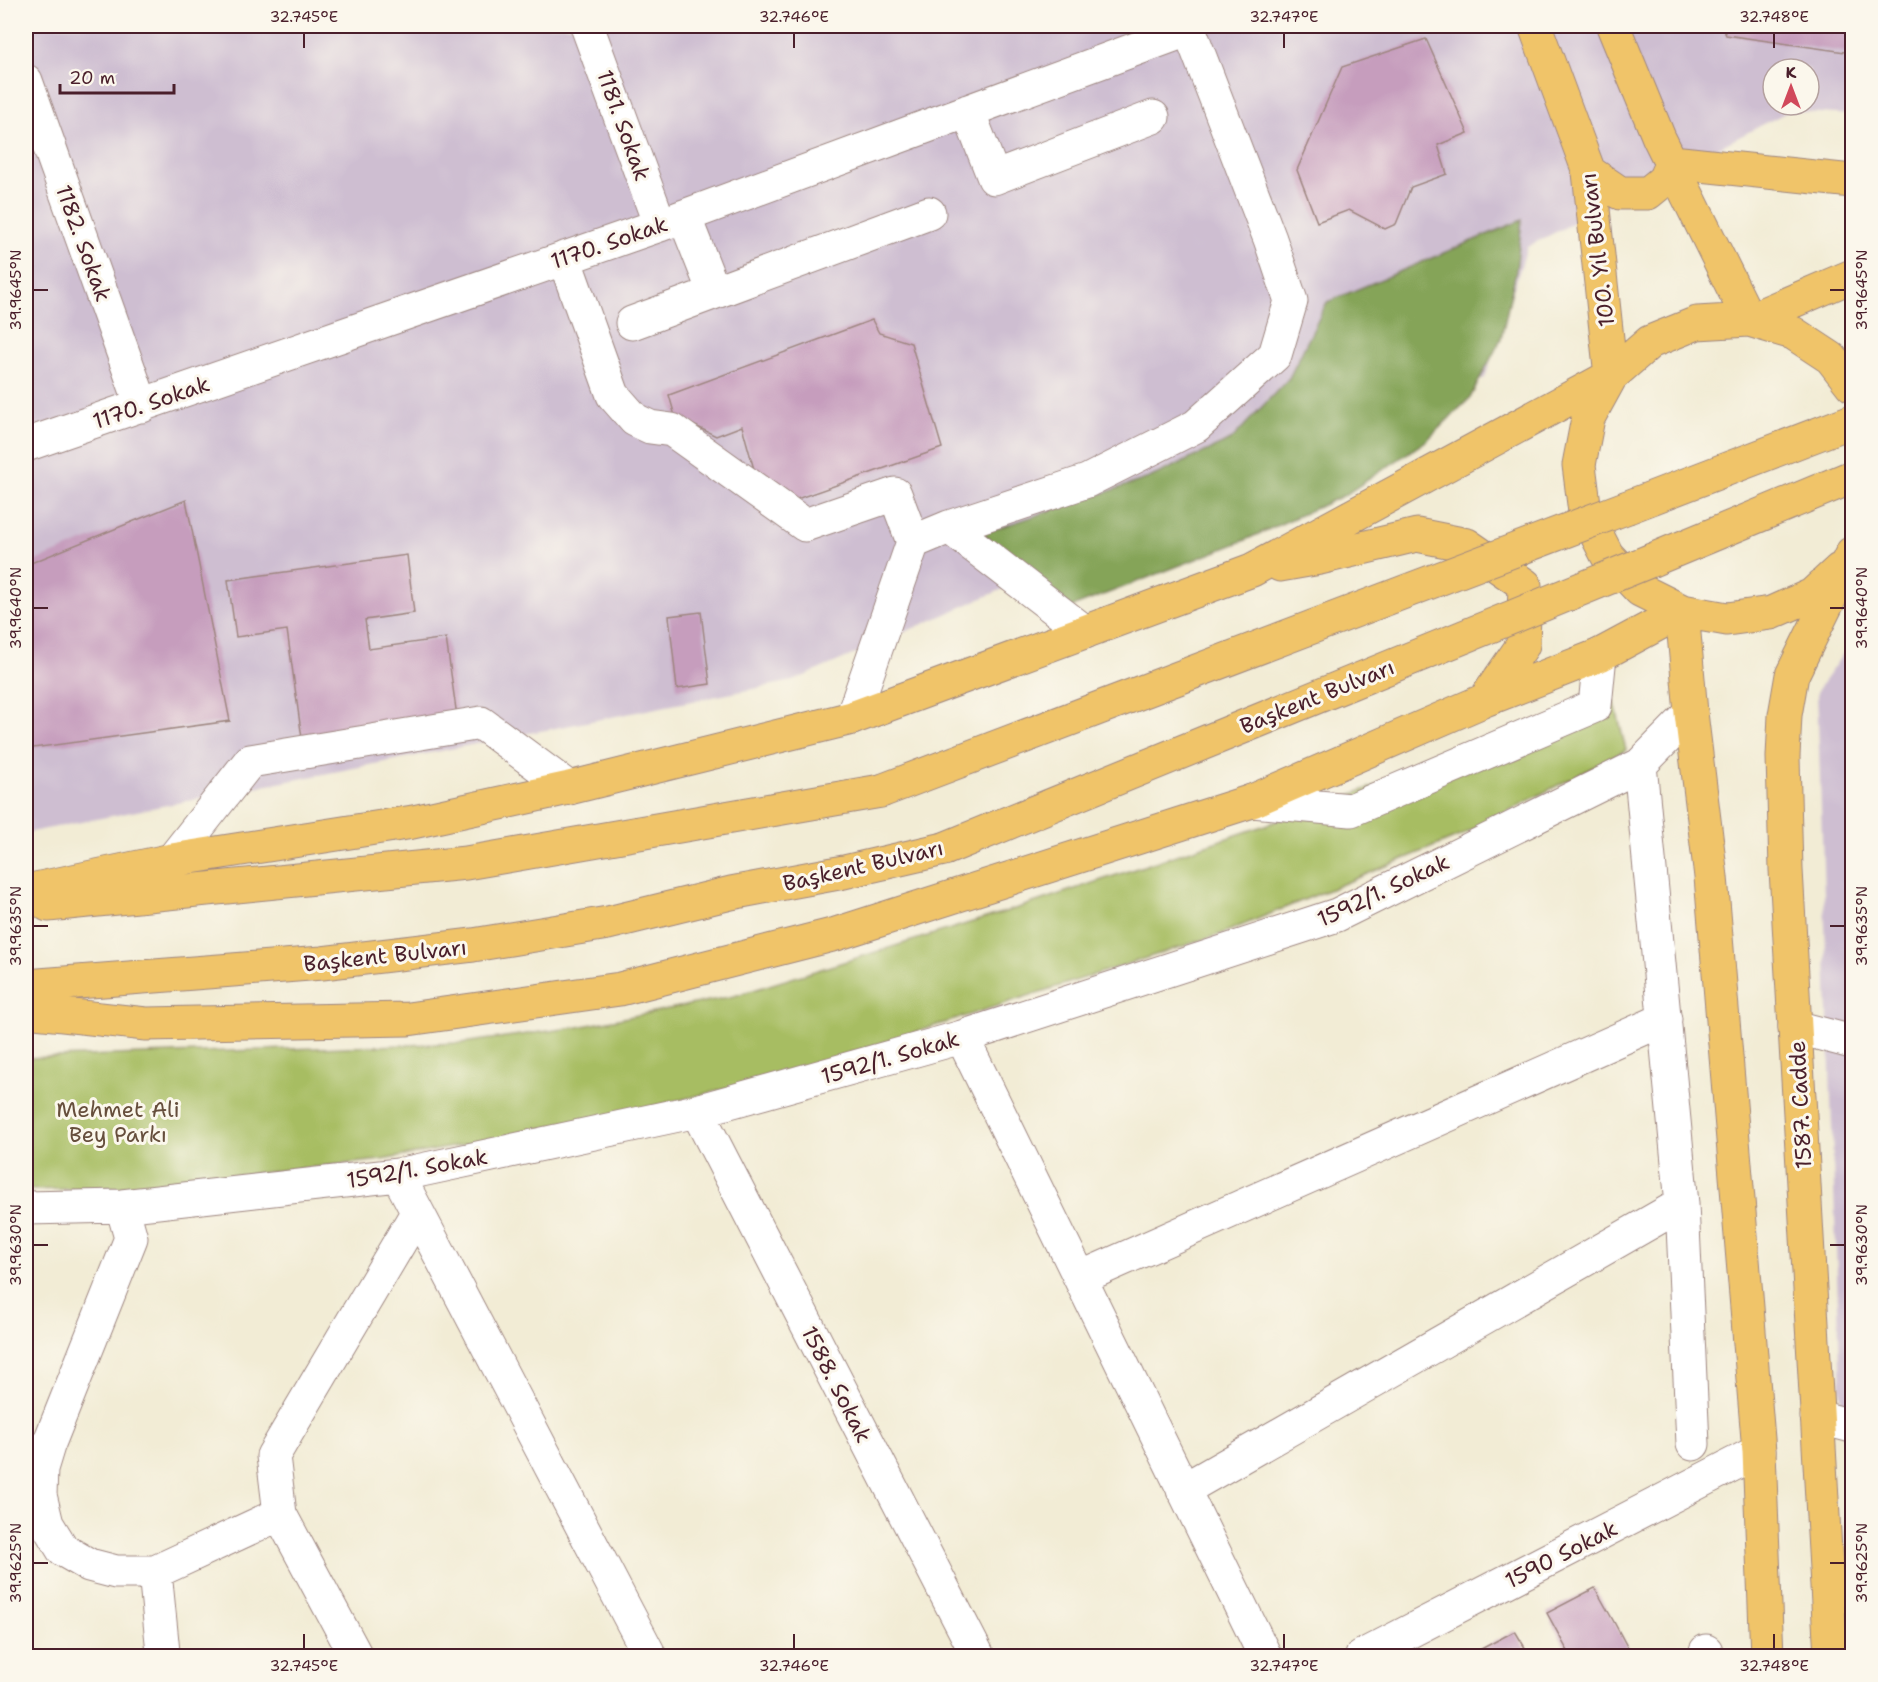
<svg xmlns="http://www.w3.org/2000/svg" width="1878" height="1682" font-family="'Shantell Sans',sans-serif">
	<style>
		.industrial { fill: #cebed1; fill-rule: evenodd }
		.green { fill: #a7bd62; stroke: #786e46; stroke-width: 1.5 }
		.forest { fill: #85a458; stroke: #686242; stroke-width: 1.5 }
		.building { fill: #c69dbd }
		.lines { fill: none; stroke-linecap: round; stroke-linejoin: round }
		.minor-casing { stroke: #9e8680; stroke-width: 35 }
		.major-casing { stroke: #9e8680; stroke-width: 35 }
		.minor { stroke: #fff; stroke-width: 33 }
		.major { stroke: #f0c469; stroke-width: 33 }
		.major-bridge-casing { stroke: #9e8680; stroke-width: 35; stroke-linecap: butt }
		.major-bridge { stroke: #f0c469; stroke-width: 33 }
		.ticks { fill: none; stroke: #4a1f2b; stroke-width: 2 }
		.labels { text-anchor: middle; stroke-width: 6; stroke-linejoin: round; paint-order: stroke }
		.street-label { font-size: 22px; fill: #4a1f2b; stroke: #fbf7ec }
		.park-label { font-size: 22px; fill: #664e3c; stroke: #fbf7ec }
		.neatline { fill: none; stroke: #4a1f2b; stroke-width: 2 }
		.ticks-label { font-size: 15px; text-anchor: middle; fill: #4a1f2b }
	</style>
	<rect width="100%" height="100%" fill="#fbf7ec"/>
	<filter id="ink" filterUnits="userSpaceOnUse"><feTurbulence type="fractalNoise" baseFrequency=".0167" numOctaves="2"/><feDisplacementMap in="SourceGraphic" scale="12" xChannelSelector="R" yChannelSelector="G"/><feConvolveMatrix kernelMatrix="1 2 1 2 8 2 1 2 1" color-interpolation-filters="sRGB"/></filter>
	<filter id="wash" filterUnits="userSpaceOnUse"><feTurbulence type="fractalNoise" baseFrequency=".008" numOctaves="4" result="noise"/><feDisplacementMap in="SourceGraphic" scale="24" xChannelSelector="R" yChannelSelector="G"/><feGaussianBlur stdDeviation="1.35" result="paint"/><feColorMatrix in="noise" values="0 0 0 0 0 0 0 0 0 0 0 0 0 0 0 0 0 1.4 0 .05"/><feComposite in="paint" operator="in"/></filter>
	<g filter="url(#wash)">
		<rect width="100%" height="100%" fill="#f2ecd5"/>
		<!-- industrial -->
		<path class="industrial" d="M26,26H1852V115L1789,111L1527,247L1485,378L793,681L26,833ZM1773,69H1809V105H1773Z
			M1852,641V1656H1850L1817,691Z"/>
		<!-- green -->
		<path class="green" d="M1614,700L1626,750L1462,835L1221,934L782,1075L598,1120L382,1160L118,1188L26,1190V1058L462,1043L578,1027L734,996L1021,907L1263,826Z"/>
		<!-- forest -->
		<path class="forest" d="M1522,220L1516,271L1501,339L1470,398L1426,441L1345,495L1243,541L1062,611L983,533L1149,478L1231,440L1289,378L1327,302Z"/>
		<g id="blocks">
			<!-- building -->
			<path class="building" d="M1722,26H1852V49L1845,52L1726,35Z
				M1426,39L1468,133L1438,145L1447,174L1411,187L1396,224L1385,229L1349,210L1317,222L1297,170L1342,67Z
				M872,320L879,333L911,343L942,448L794,500L755,473L742,426L716,436L675,416L669,395Z
				M186,500L230,721L26,749V565Z
				M407,555L414,613L365,620L369,649L446,638L460,738L305,760L287,630L236,637L228,580Z
				M701,612L710,684L677,689L669,616Z
				M1595,1588L1614,1622L1632,1656H1571L1566,1648L1547,1613Z
				M1515,1631L1530,1656H1468Z"/>
		</g>
	</g>
	<g filter="url(#ink)">
		<use href="#blocks" fill-opacity="0" stroke="#9e8680" stroke-width="1.5"/>
		<g class="lines">
			<!-- minor casing -->
			<g class="minor-casing">
				<path id="minor" d="M587,26L660,225
					M26,81L142,406
					M968,111L994,178L1153,117
					M684,216L714,292
					M564,258L613,395L635,420L650,427L672,430L805,525L895,494L913,542
					M632,323L929,213
					M26,445L660,225L1190,29
					M949,527L1087,481L1196,426L1275,355L1291,301L1270,239L1188,26
					M852,718L913,542L949,527L1085,632
					M1640,765L1682,1204L1693,1444
					M1252,801L1351,810L1595,706L1600,655
					M172,860L250,761L481,723L569,788
					M1795,1027L1852,1042
					M962,1037L1265,1656
					M697,1111L978,1656
					M398,1175L650,1656
					M122,1206L131,1238L48,1446L41,1469L40,1495L47,1524L63,1550L89,1565L116,1572H155
					M26,1208L122,1206L398,1175L697,1111L962,1037L1337,915L1640,765L1691,713
					M1080,1278L1665,1019
					M1817,1417L1852,1426
					M1183,1490L1682,1204
					M1706,1651L1707,1656
					M161,1656L163,1652L155,1572L280,1514
					M356,1656L280,1514L273,1456L417,1213
					M1362,1656L1759,1451"/>
			</g>
			<!-- major casing -->
			<g class="major-casing">
				<path id="major" d="M1535,26L1589,172L1611,376
					M1613,26L1659,138L1749,320
					M1672,162L1852,181
					M1589,172L1620,193H1648L1664,180L1672,162
					M1749,320L1852,276
					M1611,376L1588,418L1579,465L1585,512L1607,555L1640,590L1682,611L1727,619L1771,613L1812,595L1839,570
					M1628,507L1852,421
					M1652,560L1852,477
					M1280,565L1320,558L1417,535L1467,545L1525,585L1523,645L1485,700
					M1682,611L1691,713L1711,877L1759,1451L1767,1656
					M26,891L172,860L413,822L569,788L852,718L1252,570L1611,376L1650,342L1697,323L1749,320L1793,333L1831,358L1852,385
					M48,905L466,863L881,791
					M26,986L322,963L473,945L608,923L731,893L844,872L944,849
					M26,1011L146,1024L408,1019L620,989L836,934L1252,801L1485,700L1600,655L1682,611
					M1831,1656L1786,870L1783,757L1785,715L1792,675L1852,553"/>
			</g>
			<!-- minor -->
			<use href="#minor" class="minor"/>
			<!-- major -->
			<use href="#major" class="major"/>
			<!-- major-bridge casing -->
			<g class="major-bridge-casing">
				<path id="major-bridge" d="M881,791L1628,507
					M944,849L1652,560"/>
			</g>
			<!-- major-bridge -->
			<use href="#major-bridge" class="major-bridge"/>
		</g>
	</g>
	<!-- ticks -->
	<path class="ticks" d="M304,33V48M794,33V48M1284,33V48M1774,33V48M33,290H48M1830,290H1845M33,608H48M1830,608H1845M33,926H48M1830,926H1845M33,1245H48M1830,1245H1845M33,1563H48M1830,1563H1845M304,1634V1649M794,1634V1649M1284,1634V1649M1774,1634V1649"/>
	<g class="labels">
		<!-- street labels -->
		<g class="street-label">
			<text transform="translate(624 125) rotate(70)" y="8">1181. Sokak</text>
			<text transform="translate(609 242) rotate(-19)" y="8">1170. Sokak</text>
			<text transform="translate(84 243) rotate(70)" y="8">1182. Sokak</text>
			<text transform="translate(1597 250) rotate(-97)" y="8">100. Yıl Bulvarı</text>
			<text transform="translate(151 402) rotate(-19)" y="8">1170. Sokak</text>
			<text transform="translate(1317 696) rotate(-22)" y="8">Başkent Bulvarı</text>
			<text transform="translate(863 865) rotate(-13)" y="8">Başkent Bulvarı</text>
			<text transform="translate(1383 890) rotate(-25)" y="8">1592/1. Sokak</text>
			<text transform="translate(385 955) rotate(-6)" y="8">Başkent Bulvarı</text>
			<text transform="translate(890 1057) rotate(-16)" y="8">1592/1. Sokak</text>
			<text transform="translate(1800 1105) rotate(-93)" y="8">1587. Cadde</text>
			<text transform="translate(417 1168) rotate(-10)" y="8">1592/1. Sokak</text>
			<text transform="translate(837 1384) rotate(63)" y="8">1588. Sokak</text>
			<text transform="translate(1561 1554) rotate(-27)" y="8">1590 Sokak</text>
		</g>
		<!-- park labels -->
		<g class="park-label">
			<text x="118" y="1117">Mehmet Ali<tspan x="118" dy="25">Bey Parkı</tspan></text>
		</g>
	</g>
	<!-- margin -->
	<rect width="1878" height="1682" fill="none" stroke="#fbf7ec" stroke-width="66"/>
	<!-- north arrow -->
	<g transform="translate(1791 87)"><circle r="28" fill="#fbf7ec" stroke="#b4a19f" stroke-width="1.5"/>
	<path d="M0-4.5L10 22L0 15L-10 22Z" fill="#d1495b"/>
	<text y="-9" font-size="16" font-weight="bold" text-anchor="middle" fill="#4a1f2b">K</text>
	</g>
	<!-- scale -->
	<path d="M60 84v9h114v-9" fill="none" stroke="#4a1f2b" stroke-width="3"/>
	<text x="69" y="84" font-size="18" fill="#4a1f2b" stroke="#fbf7ec" stroke-width="4.5" paint-order="stroke">20 m</text>
	<rect x="33" y="33" width="1812" height="1616" class="neatline"/>
	<g class="ticks-label">
		<text x="304" y="22">32.745°E</text>
		<text x="794" y="22">32.746°E</text>
		<text x="1284" y="22">32.747°E</text>
		<text x="1774" y="22">32.748°E</text>
		<text transform="translate(16 290) rotate(-90)" y="5">39.9645°N</text>
		<text transform="translate(1862 290) rotate(-90)" y="5">39.9645°N</text>
		<text transform="translate(16 608) rotate(-90)" y="5">39.9640°N</text>
		<text transform="translate(1862 608) rotate(-90)" y="5">39.9640°N</text>
		<text transform="translate(16 926) rotate(-90)" y="5">39.9635°N</text>
		<text transform="translate(1862 926) rotate(-90)" y="5">39.9635°N</text>
		<text transform="translate(16 1245) rotate(-90)" y="5">39.9630°N</text>
		<text transform="translate(1862 1245) rotate(-90)" y="5">39.9630°N</text>
		<text transform="translate(16 1563) rotate(-90)" y="5">39.9625°N</text>
		<text transform="translate(1862 1563) rotate(-90)" y="5">39.9625°N</text>
		<text x="304" y="1671">32.745°E</text>
		<text x="794" y="1671">32.746°E</text>
		<text x="1284" y="1671">32.747°E</text>
		<text x="1774" y="1671">32.748°E</text>
	</g>
</svg>
